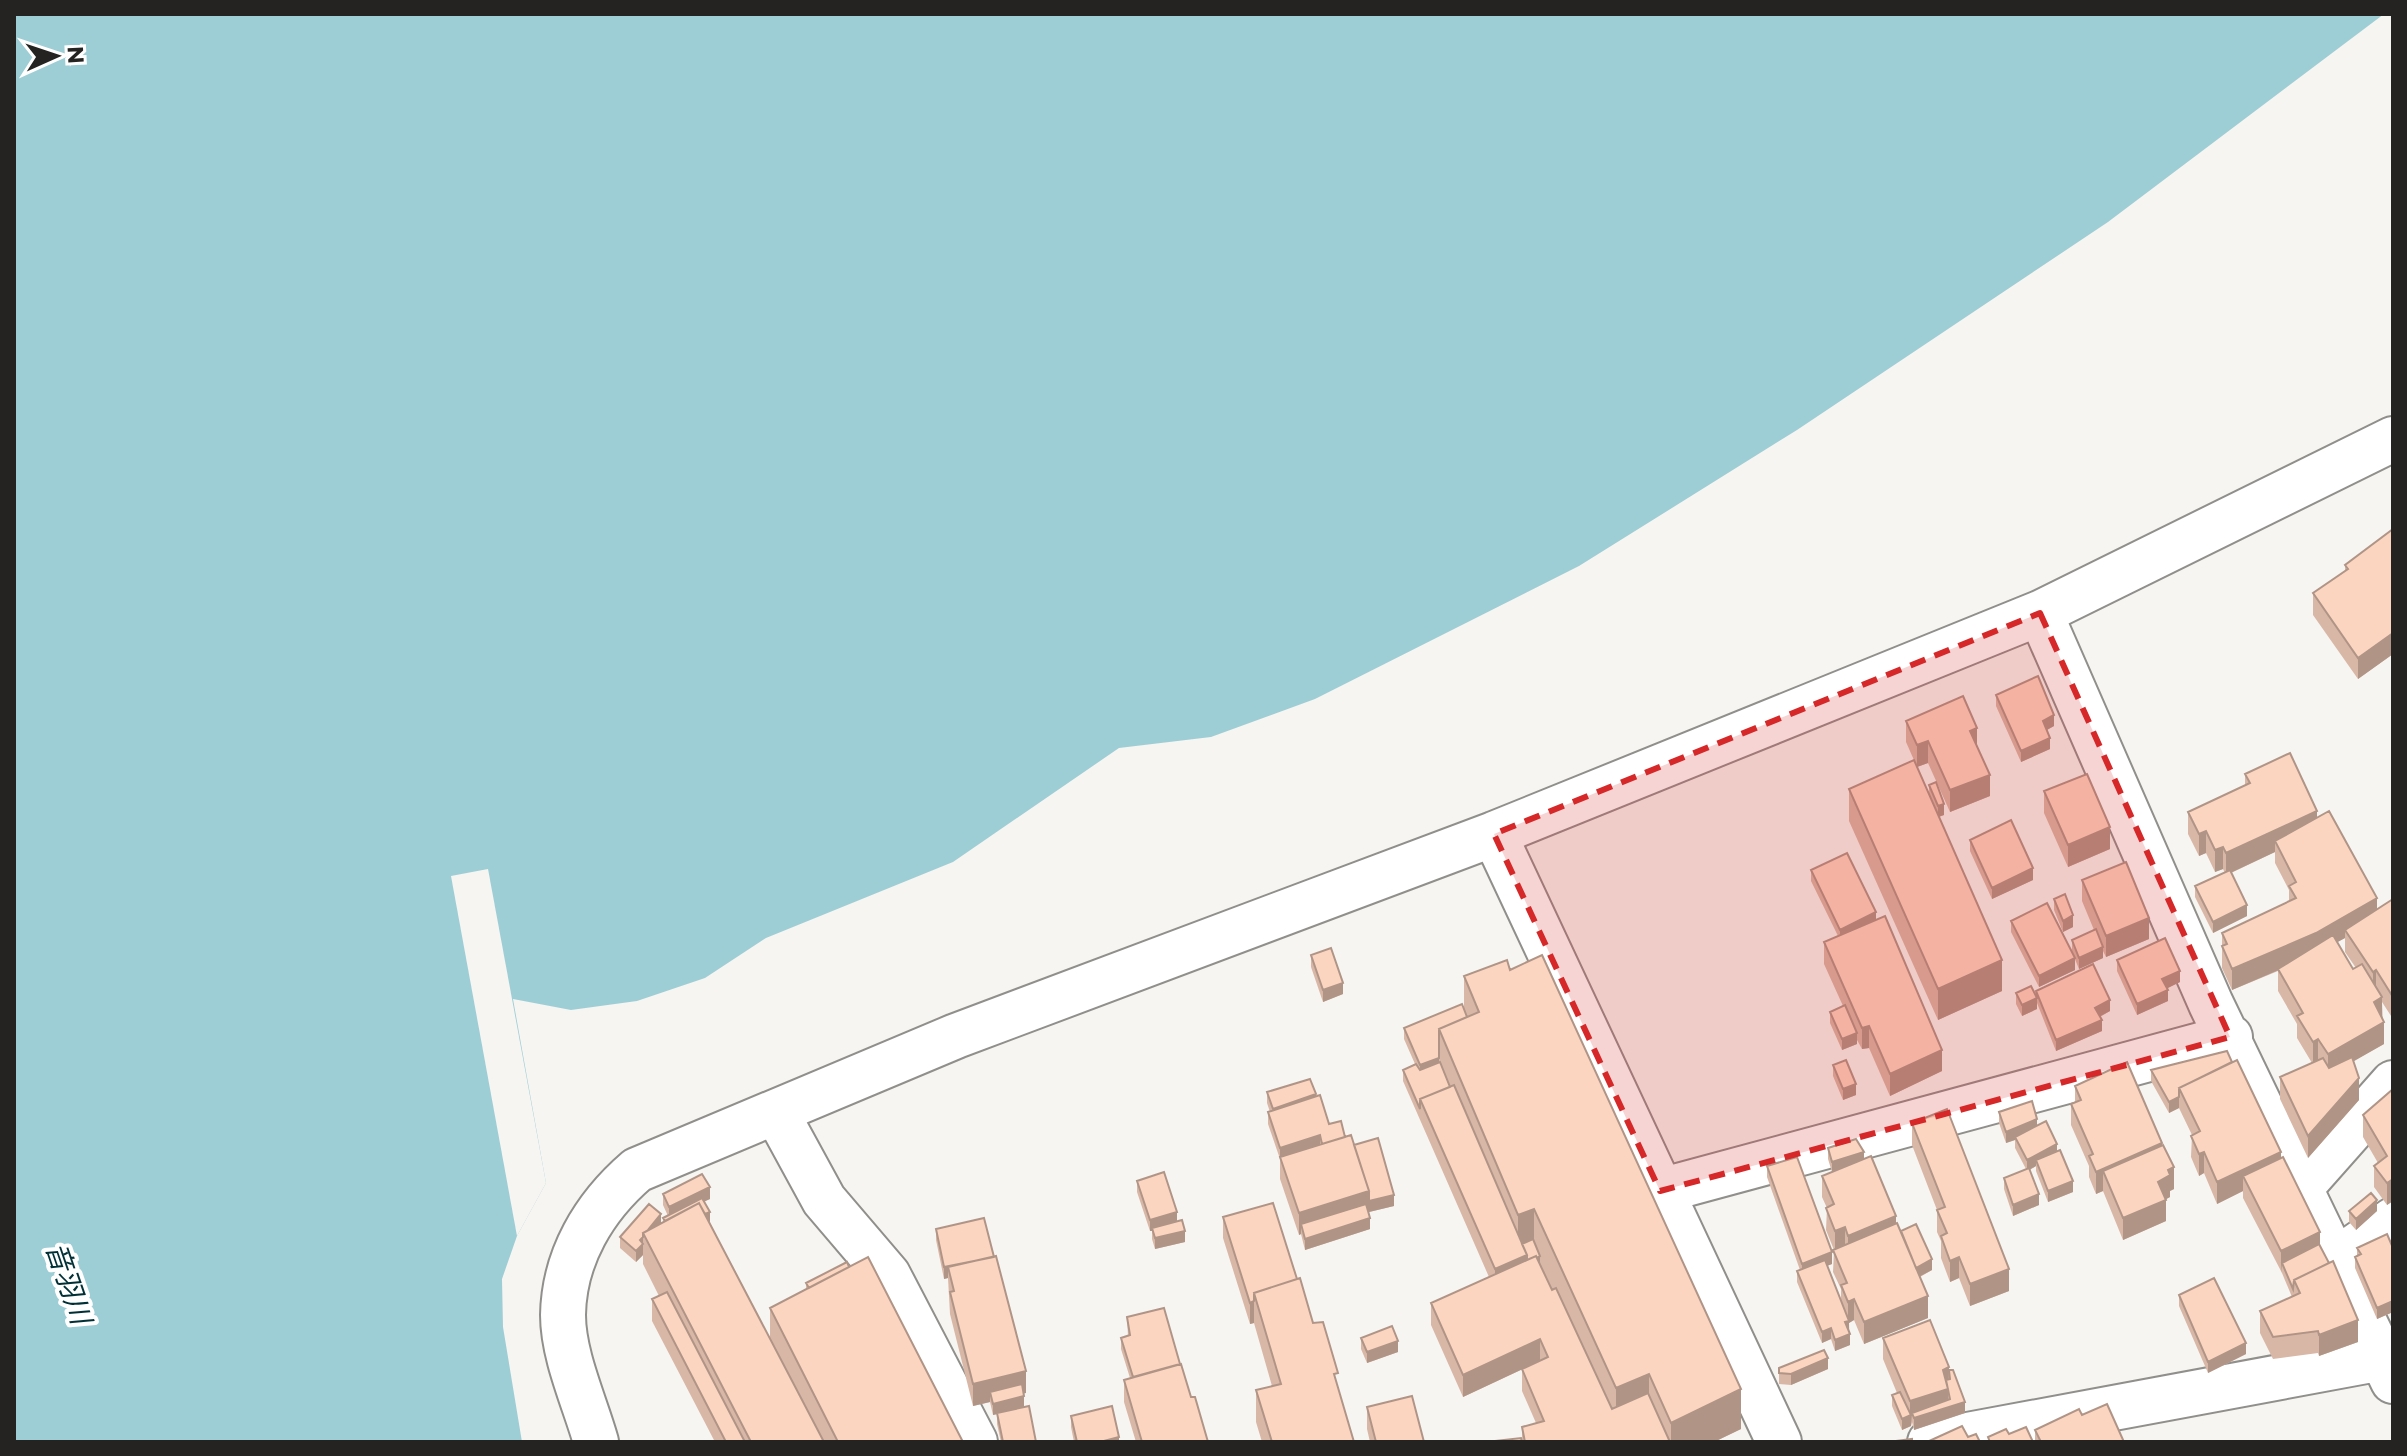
<svg xmlns="http://www.w3.org/2000/svg" width="2407" height="1456" font-family="Montserrat,'Noto Sans JP',sans-serif">
	<style>
		.water { fill: #9eced5 }
		.pier { fill: #f7f5f2 }
		.lines { fill: none; stroke-linecap: round; stroke-linejoin: round }
		.street-casing { stroke: #918f8c; stroke-width: 48 }
		.street { stroke: #fff; stroke-width: 44 }
		.wall { fill: #d9b7a6; fill-rule: evenodd }
		.shaded-wall { fill: #b09587 }
		.building { fill: #fcd5c1; stroke: #b09587; stroke-width: 2 }
		.marked { fill: #d62828; fill-opacity: 0.2; stroke: #d62828; stroke-width: 6; stroke-dasharray: 16 10; stroke-linejoin: round }
		.labels { text-anchor: middle; stroke-width: 8; stroke-linejoin: round; paint-order: stroke }
		.water-label { font-size: 28px; font-style: italic; fill: #003036; stroke: #fff }
	</style>
	<rect width="100%" height="100%" fill="#f7f5f2"/>
	<!-- water -->
	<path class="water" d="M14,14H2384L2108,222L1797,430L1579,566L1315,699L1211,737L1119,748L953,862L766,938L705,978L637,1001L571,1010L513,999L546,1183L517,1236L502,1279L503,1327L522,1442H14Z"/>
	<!-- pier -->
	<path class="pier" d="M488,869L546,1183L517,1236L451,876Z"/>
	<g class="lines">
		<!-- street casing -->
		<g class="street-casing">
			<path id="street" d="M2040,613L2211,1004L2393,1381
				M1494,834L1779,1442
				M776,1112L824,1200L888,1275L975,1442
				M2301,1187L2393,1083
				M1660,1191L2230,1037
				M2335,1261L2393,1220
				M596,1442C585,1403 563,1356 563,1315C564,1257 594,1207 637,1170L956,1036L1494,834L2040,613L2393,439
				M1930,1442L2393,1356"/>
		</g>
		<!-- street -->
		<use href="#street" class="street"/>
	</g>
	<!-- wall -->
	<path class="wall" d="M2393,529V654L2358,679L2313,615V593L2345,571V565Z
		M1996,695L2054,726L2047,730L2050,749L2021,762L1996,706Z
		M1906,721L1977,747L1990,796L1950,812L1928,763L1917,767L1906,742Z
		M2245,774L2317,817L2377,910L2393,899V1019L2382,1002L2384,1044L2353,1061L2359,1100L2308,1158L2280,1099V1077L2312,1063L2297,1038V1024L2278,991V971L2232,990L2222,968V933L2289,901V890L2275,863V852L2231,873L2247,916L2213,933L2195,897V886L2225,873L2223,869L2215,872L2206,853L2199,856L2188,834V812L2245,785ZM2345,938V952L2356,968L2353,969L2337,942Z
		M1929,785L1944,815L1939,817L2002,991L1938,1020L1849,821V789L1929,796Z
		M2044,791L2110,849L2068,867L2044,813Z
		M1970,840L2033,880L1992,899L1970,851Z
		M1811,870L1876,920L1942,1071L1890,1096L1869,1048L1862,1049L1857,1040V1044L1842,1050L1830,1023V1012L1843,1006L1824,964V942L1838,936L1811,881Z
		M2082,880L2149,939L2106,957L2103,951V958L2079,969L2072,952V940L2094,930L2082,901Z
		M2054,899L2073,927L2063,932L2054,910Z
		M2011,921L2075,970L2039,987L2011,932Z
		M1311,955L1343,994L1323,1002L1311,967Z
		M2117,960L2180,982L2167,988L2168,1001L2137,1015L2117,971Z
		M1510,970L1741,1429L1714,1442H1486H1522V1427L1536,1423L1522,1391V1369L1538,1362L1463,1397L1431,1325V1303L1489,1277L1403,1081V1070L1415,1064L1404,1039V1028L1464,1008V976Z
		M2036,991L2110,1011L2100,1017L2102,1031L2056,1051L2037,1003V1009L2022,1016L2016,1004V993L2036,997Z
		M1833,1065L1856,1095L1843,1100L1833,1076Z
		M2151,1070L2281,1158L2320,1247L2358,1342L2319,1356L2318,1353L2273,1359L2260,1333V1311L2292,1297L2282,1273L2243,1198V1191L2217,1204L2204,1173L2199,1176L2191,1157L2192,1135L2179,1108L2169,1113L2151,1081Z
		M2075,1086L2162,1146L2174,1189L2170,1191V1197L2166,1199V1221L2123,1240L2103,1191L2096,1194L2089,1177V1166L2071,1125V1104L2075,1102Z
		M2393,1089V1201L2387,1205L2374,1187V1166L2378,1163L2363,1137V1115Z
		M1267,1092L1316,1096L1329,1124L1354,1145L1394,1206L1369,1212V1210L1370,1229L1305,1250L1301,1234L1299,1235L1280,1179V1159L1268,1124V1112H1270L1267,1103Z
		M1999,1112L2037,1125L2057,1151L2073,1192L2048,1202L2036,1171V1166L2030,1170L2039,1205L2013,1216L2004,1189V1178L2026,1169L2015,1148V1140L2006,1143L1999,1123Z
		M1912,1123L2009,1291L1970,1306L1959,1278L1950,1282L1941,1258V1241L1937,1232V1210L1912,1145Z
		M1828,1148L1864,1159L1896,1224L1932,1270L1920,1277L1928,1318L1864,1344L1854,1320L1849,1323L1850,1345L1835,1351L1831,1339L1822,1343L1797,1282V1271L1800,1270L1767,1177V1166L1832,1264L1827,1266L1841,1301V1289L1833,1272L1834,1250L1826,1230L1827,1208L1822,1197V1176L1832,1172L1828,1159Z
		M1137,1181L1177,1221L1185,1242L1155,1249L1152,1239V1231H1150L1137,1192Z
		M663,1194L710,1199L704,1201L710,1223L770,1338V1308L806,1289V1283L963,1442H715L652,1321V1299L659,1296L643,1264V1255L636,1262L620,1248V1237L663,1222V1218L668,1216L663,1205Z
		M2349,1211H2377L2356,1230L2349,1222Z
		M1223,1217L1297,1279L1338,1387L1354,1442H1262L1256,1422V1390L1272,1386L1254,1323L1250,1324L1223,1238Z
		M936,1229L1026,1393H1023L1024,1407L1036,1442H1001L997,1424V1414L993,1415L990,1402L973,1406L950,1314L948,1278L944,1279L936,1240Z
		M2357,1248H2393V1312L2377,1319L2355,1268V1257L2357,1256Z
		M2179,1295L2246,1354L2208,1373L2179,1306Z
		M1127,1317L1191,1397L1208,1442H1136L1124,1402V1380L1130,1378L1121,1349V1338L1128,1336Z
		M1361,1338L1398,1352L1367,1363L1361,1349Z
		M1883,1338L1949,1370L1965,1413L1914,1430L1912,1422L1911,1426L1902,1430L1892,1406V1395L1897,1393L1883,1359Z
		M1779,1368L1828,1369L1791,1385L1779,1384Z
		M1367,1407L1424,1442H1370L1367,1429Z
		M2082,1415L2124,1442H2035V1430Z
		M1071,1416L1119,1442H1074L1071,1427Z"/>
	<!-- shaded-wall -->
	<path class="shaded-wall" d="M2393,633V654L2358,679V658Z
		M2054,715V726L2043,732V721Z
		M1977,728V750L1970,731Z
		M2050,738V749L2021,762V751Z
		M1928,741V763L1917,767V745Z
		M1990,775V796L1950,812V790Z
		M1944,804V815L1938,817V806Z
		M2317,811V832L2275,841V852L2226,875V853Z
		M2110,827V849L2068,867V845Z
		M2206,831V853L2199,856V834Z
		M2223,847V869L2215,872V850Z
		M2033,868V880L1992,899V888Z
		M2377,898V919L2345,930V938L2316,954L2232,990V969Z
		M2247,905V916L2213,933V922Z
		M1876,912V923L1840,941V930Z
		M2073,915V927L2063,932V921Z
		M2149,918V939L2106,957V936Z
		M2103,947V958L2079,969V958Z
		M2075,958V970L2039,987V976Z
		M2002,960V991L1938,1020V989Z
		M2376,970V992L2373,994V972Z
		M2180,971V982L2162,991V979Z
		M1343,983V994L1323,1002V990Z
		M2168,990V1001L2137,1015V1004Z
		M2382,997V1019L2374,1002Z
		M2037,998V1009L2022,1016V1005Z
		M2110,1000V1011L2095,1019V1008Z
		M2102,1020V1031L2056,1051V1040Z
		M2384,1022V1044L2328,1076V1054Z
		M1869,1026V1048L1862,1049V1028Z
		M1857,1033V1044L1842,1050V1039Z
		M2318,1039V1061L2313,1064V1042Z
		M1942,1050V1071L1890,1096V1074Z
		M1439,1058V1069L1420,1077V1065Z
		M2359,1078V1100L2308,1158V1136Z
		M1856,1084V1095L1843,1100V1089Z
		M1316,1094V1105L1273,1120V1109Z
		M2179,1097V1108L2169,1113V1102Z
		M2037,1119V1130L2015,1137V1140L2006,1143V1132Z
		M1320,1135V1146L1280,1159V1148Z
		M2162,1143V1164L2103,1171V1191L2096,1194V1172Z
		M2057,1144V1155L2036,1160V1166L2027,1171V1160Z
		M1864,1152V1163L1832,1173V1162Z
		M2204,1152V1173L2199,1176V1154Z
		M2281,1152V1173L2243,1176V1191L2217,1204V1182Z
		M2174,1167V1189L2170,1191V1197L2161,1202L2166,1200V1221L2123,1240V1218L2168,1170Z
		M2393,1179V1201L2387,1205V1183Z
		M2073,1181V1192L2048,1202V1191Z
		M710,1187V1199L669,1218V1207Z
		M1369,1191V1212L1304,1233L1301,1224V1234L1299,1235V1213Z
		M2039,1194V1205L2013,1216V1205Z
		M1394,1195V1206L1369,1212V1201Z
		M2377,1200V1211L2356,1230V1219Z
		M1534,1209V1248L1518,1254V1215Z
		M710,1212V1223L670,1232Z
		M1177,1212V1223L1152,1228V1231H1150V1220Z
		M661,1214V1225L644,1235Z
		M1896,1216V1238L1848,1258V1236Z
		M1370,1218V1229L1305,1250V1239Z
		M1845,1227V1249L1835,1253V1231Z
		M1185,1231V1242L1155,1249V1238Z
		M2320,1232V1253L2282,1263L2281,1273V1251Z
		M643,1237V1255L636,1262V1251L640,1240Z
		M1832,1252V1264L1802,1275V1264Z
		M1527,1255L1540,1256V1267L1495,1291V1269Z
		M1959,1257V1278L1950,1282V1261Z
		M1932,1259V1270L1913,1280V1269Z
		M966,1262L948,1267V1278L944,1279V1267Z
		M2009,1269V1291L1970,1306V1284Z
		M1928,1296V1318L1864,1344V1322Z
		M1854,1299V1320L1849,1323V1332L1845,1322L1848,1321V1302Z
		M1254,1301V1323L1250,1324V1303Z
		M2393,1301V1312L2377,1319V1308Z
		M2358,1320V1342L2319,1356V1335Z
		M1831,1328V1339L1822,1343V1332Z
		M1850,1334V1345L1835,1351V1340Z
		M1540,1339V1361L1463,1397V1375Z
		M1398,1341V1352L1367,1363V1352Z
		M2246,1343V1354L2208,1373V1362Z
		M1828,1358V1369L1791,1385V1374Z
		M1949,1367L1948,1407L1965,1402V1413L1914,1430V1418L1912,1413L1911,1426L1902,1430V1419L1910,1416V1401L1943,1370Z
		M1026,1371V1393L993,1401L990,1392V1402L973,1406V1384Z
		M1649,1374V1413L1616,1428V1388Z
		M1741,1389V1429L1714,1442H1671V1423Z
		M1024,1396V1408L993,1415V1404Z
		M1119,1437V1442H1100Z"/>
	<!-- building -->
	<path class="building" d="M2393,529V633L2358,658L2313,593L2348,569L2345,565Z
		M2038,676L2054,715L2043,721L2050,738L2021,751L1996,695Z
		M1963,696L1977,728L1970,731L1990,775L1950,790L1928,741L1917,745L1906,721Z
		M2290,753L2317,811L2226,853L2223,847L2215,850L2206,831L2199,834L2188,812L2250,783L2245,774Z
		M1914,760L2002,960L1938,989L1849,789Z
		M2087,774L2110,827L2068,845L2044,791Z
		M1936,782L1944,804L1938,806L1929,785Z
		M2329,811L2377,898L2316,933L2232,969L2222,946L2227,944L2222,933L2296,898L2289,886L2296,882L2275,841Z
		M2011,820L2033,868L1992,888L1970,840Z
		M1847,853L1876,912L1840,930L1811,870Z
		M2126,862L2149,918L2106,936L2082,880Z
		M2230,870L2247,905L2213,922L2195,886Z
		M2065,894L2073,915L2063,921L2054,899Z
		M2393,899V997L2376,970L2373,972L2345,930Z
		M2047,903L2075,958L2039,976L2011,921Z
		M1885,916L1942,1050L1890,1074L1869,1026L1862,1028L1824,942Z
		M2096,929L2103,947L2079,958L2072,940Z
		M2333,935L2353,969L2362,964L2382,997L2374,1002L2384,1022L2328,1054L2318,1039L2313,1042L2297,1016L2303,1013L2278,969Z
		M2165,938L2180,971L2162,979L2168,990L2137,1004L2117,960Z
		M1331,948L1343,983L1323,990L1311,955Z
		M1542,955L1741,1389L1671,1423L1649,1374L1616,1388L1534,1209L1518,1215L1439,1029L1479,1012L1464,976L1507,960L1510,970Z
		M2093,964L2110,1000L2095,1008L2102,1020L2056,1040L2036,991Z
		M2031,986L2037,998L2022,1005L2016,993Z
		M1462,1004L1467,1017L1439,1029V1058L1420,1065L1404,1028Z
		M1845,1005L1857,1033L1842,1039L1830,1012Z
		M2227,1051L2232,1062L2179,1088V1097L2169,1102L2151,1070Z
		M2352,1057L2359,1078L2308,1136L2280,1077L2323,1058L2329,1068Z
		M1846,1060L1856,1084L1843,1089L1833,1065Z
		M2237,1060L2281,1152L2217,1182L2204,1152L2199,1154L2191,1136L2200,1131L2179,1088Z
		M1440,1062L1450,1087L1420,1099V1109L1403,1070L1416,1064L1420,1070Z
		M2127,1062L2162,1143L2096,1172L2089,1156L2093,1154L2071,1104L2081,1100L2075,1086Z
		M1310,1079L1316,1094L1273,1109L1267,1092Z
		M1454,1085L1527,1255L1495,1269L1420,1099Z
		M2393,1089V1179L2387,1183L2374,1166L2387,1156L2363,1115Z
		M1320,1095L1329,1124L1341,1121L1345,1137L1322,1144L1320,1135L1280,1148L1268,1112Z
		M2032,1101L2037,1119L2006,1132L1999,1112Z
		M1947,1109L2009,1269L1970,1284L1959,1257L1950,1261L1941,1236L1947,1233L1937,1210L1945,1207L1912,1123Z
		M2046,1121L2057,1144L2027,1160L2015,1137Z
		M1351,1135L1369,1191L1299,1213L1280,1157Z
		M1378,1138L1394,1195L1369,1201V1191L1354,1145Z
		M1856,1139L1864,1152L1832,1162L1828,1148Z
		M2163,1145L2174,1167L2168,1170L2170,1175L2158,1182L2166,1200L2123,1218L2103,1171Z
		M2060,1150L2073,1181L2048,1191L2036,1160Z
		M1871,1156L1896,1216L1848,1236L1845,1227L1835,1231L1826,1208L1834,1204L1822,1176Z
		M1797,1157L1832,1252L1802,1264L1767,1166Z
		M2283,1157L2320,1232L2281,1251L2243,1176Z
		M2029,1168L2039,1194L2013,1205L2004,1178Z
		M1164,1172L1177,1212L1150,1220L1137,1181Z
		M702,1174L710,1187L669,1207L663,1194Z
		M2371,1193L2377,1200L2356,1219L2349,1211Z
		M702,1198L710,1212L705,1214L699,1203L665,1221L663,1218Z
		M699,1203L824,1442H751L643,1233Z
		M1273,1203L1297,1279L1254,1293V1301L1250,1303L1223,1217Z
		M649,1204L661,1214L648,1230L643,1233V1237L640,1240L643,1244L636,1251L620,1237Z
		M1366,1204L1370,1218L1305,1239L1301,1224Z
		M984,1218L994,1257L944,1267L936,1229Z
		M1182,1220L1185,1231L1155,1238L1152,1228Z
		M1897,1223L1928,1296L1864,1322L1854,1299L1848,1302L1841,1285L1847,1283L1833,1250Z
		M1916,1224L1932,1259L1916,1268L1901,1231Z
		M2387,1234L2393,1248V1301L2377,1308L2355,1257L2361,1254L2357,1248Z
		M1533,1239L1540,1256L1537,1258L1536,1256L1527,1260V1255L1522,1244Z
		M2319,1244L2329,1263L2294,1280L2293,1289L2282,1263Z
		M996,1256L1026,1371L973,1384L950,1292L954,1291L948,1267Z
		M1536,1256L1552,1290L1556,1288L1612,1409L1648,1393L1670,1442H1525L1522,1427L1544,1421L1522,1369L1548,1357L1540,1339L1463,1375L1431,1303Z
		M868,1257L963,1442H838L770,1308Z
		M1825,1260L1849,1321L1845,1322L1850,1334L1835,1340L1831,1328L1822,1332L1797,1271Z
		M2333,1261L2358,1320L2319,1335L2318,1331L2273,1337L2260,1311L2300,1293L2294,1280Z
		M847,1262L849,1267L809,1288L806,1283Z
		M1300,1278L1313,1323L1323,1322L1338,1373L1334,1374L1354,1442H1272L1256,1390L1281,1384L1254,1293Z
		M2214,1278L2246,1343L2208,1362L2179,1295Z
		M667,1292L745,1442H726L652,1299Z
		M1164,1308L1180,1364L1133,1377L1121,1338L1130,1335L1127,1317Z
		M1930,1320L1949,1367L1943,1370L1948,1389L1910,1401L1883,1338Z
		M1392,1326L1398,1341L1367,1352L1361,1338Z
		M1824,1350L1828,1358L1791,1374L1779,1373V1368Z
		M1181,1364L1191,1397H1195L1208,1442H1142L1124,1380Z
		M1949,1370H1953L1965,1402L1914,1418L1912,1413L1950,1399L1946,1380L1950,1379Z
		M1022,1384L1024,1396L993,1404L990,1392Z
		M1900,1392L1911,1415L1902,1419L1892,1395Z
		M1412,1396L1424,1442H1376L1367,1407Z
		M2107,1404L2124,1442H2041L2035,1430L2079,1409L2082,1415Z
		M1029,1406L1036,1442H1003L997,1413Z
		M1112,1406L1119,1437L1100,1442H1077L1071,1416Z
		M1962,1426L1968,1437L1976,1434L1980,1442H1927Z
		M2026,1427L2033,1442H1990L1988,1437L2006,1429L2009,1434Z
		M1521,1438L1522,1442H1486Z
		M1912,1439V1442H1888Z"/>
	<!-- marked area -->
	<path class="marked" d="M2040,613L2230,1037L1660,1191L1494,834Z"/>
	<g class="labels">
		<!-- water labels -->
		<g class="water-label">
			<text transform="translate(69 1283) rotate(71)" y="10">音羽川</text>
		</g>
	</g>
	<!-- border -->
	<rect width="2407" height="1456" fill="none" stroke="#242322" stroke-width="32"/>
	<!-- north arrow -->
	<g transform="translate(56 56) rotate(87)" stroke="#ffffff" stroke-width="6" paint-order="stroke">
	<path d="M0-6L14 30L0 20L-14 30Z" fill="#242322"/>
	<text y="-12" font-size="22" font-weight="bold" text-anchor="middle" fill="#242322">N</text>
	</g>
</svg>
